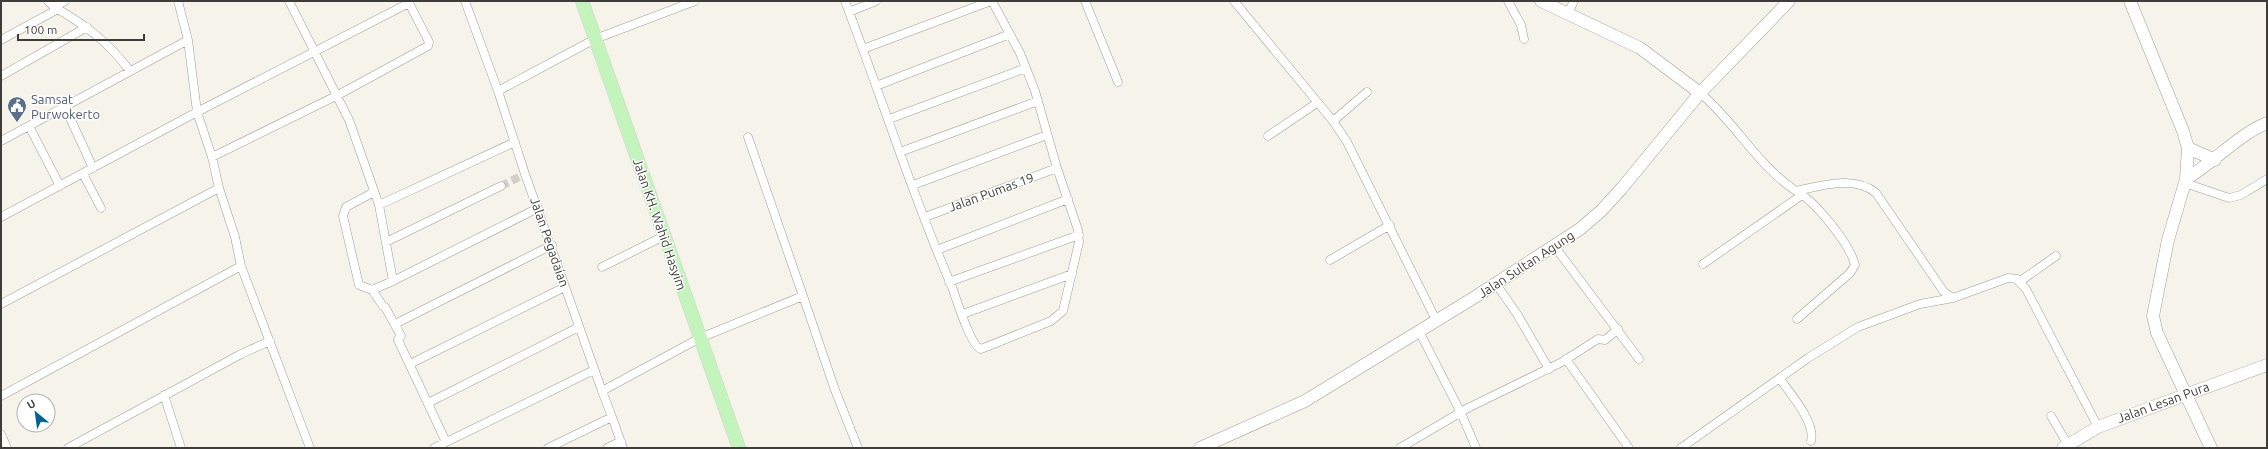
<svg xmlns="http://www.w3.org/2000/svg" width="2268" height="449" font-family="Ubuntu,sans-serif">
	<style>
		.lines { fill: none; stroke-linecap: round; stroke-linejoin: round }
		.street-tunnel { stroke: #d1cfc7; stroke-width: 8; stroke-dasharray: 8 4; stroke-linecap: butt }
		.street-casing { stroke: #a09d95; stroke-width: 9 }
		.secondary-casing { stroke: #a09d95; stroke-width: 13 }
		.primary-casing { stroke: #d1d0cf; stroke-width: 14 }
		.street { stroke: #fff; stroke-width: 8 }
		.secondary { stroke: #fff; stroke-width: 12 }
		.primary { stroke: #c3f4bb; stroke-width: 13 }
		.labels { text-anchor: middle; stroke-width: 3; stroke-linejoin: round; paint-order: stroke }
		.service-label { font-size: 13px; fill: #4e5e75; stroke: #fff; text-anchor: start }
		.street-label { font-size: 13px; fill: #3e3d39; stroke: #fff }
	</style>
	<rect width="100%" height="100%" fill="#f6f3ea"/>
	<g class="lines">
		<!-- street-tunnel -->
		<path class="street-tunnel" d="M501,186L523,175"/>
		<!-- street casing -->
		<g class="street-casing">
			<path id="street" d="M48,1L54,7
				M65,1L54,7C86,25 108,42 130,71
				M178,1L188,40L197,112L212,157L219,188L235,237L241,266L310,448
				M289,1L349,120L379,205L393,281L372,290L383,306L385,307L401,336L398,340L446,442
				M465,1L498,91
				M695,1L595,39L498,91L525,174L602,391L700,338L803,296L748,137
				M845,1C881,96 912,194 952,287C956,298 971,347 981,349L1051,321L1063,311L1079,242L1078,230L1057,168L1035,91L1020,53L992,1
				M1085,1L1118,82
				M1234,1L1333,121L1347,142L1436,320
				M1508,1L1521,25L1524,39
				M849,12L876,1
				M1568,13L1574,1
				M1,40L58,9
				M863,49L991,1
				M1,76L87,27
				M876,86L1010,34
				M1700,93C1736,123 1757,165 1796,191C1820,186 1855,175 1876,193L1944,292L1953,298L2008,278L2017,279L2026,289L2098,427
				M65,107L93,168
				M889,119L1026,68
				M1333,121L1367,92
				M29,126L60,186
				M1268,136L1317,103
				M1,141L188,40
				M900,152L1038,101
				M212,157L338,95L428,46L429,42L408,1
				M83,174L101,208
				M2185,183L2229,198L2241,195L2267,179
				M913,185L1047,135
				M1796,191C1815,201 1850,244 1855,265L1850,273L1797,319
				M379,205L515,142
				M1,217L197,112L409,3
				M925,217L1057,168
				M386,242L501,186
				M1555,247L1639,359
				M937,250L1068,199
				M1330,260L1390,225
				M1703,264L1802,195
				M602,267L666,235
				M393,281L538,208
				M949,282L1079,235
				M2019,282L2056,256
				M1496,284L1517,314L1549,369
				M372,290L359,285L343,216L346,207L374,192
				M803,296L835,390L858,448
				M1,304L219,188
				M963,314L1072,274
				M395,324L552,245
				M1419,331L1461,413L1476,448
				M1566,359L1629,448
				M410,364L565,287
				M1780,379C1790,393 1816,423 1811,441
				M164,395L181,448
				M1,396L241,266
				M428,403L579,327
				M2051,416L2068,445
				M612,417L623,448
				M1,434L7,448
				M68,448L241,354L270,341
				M434,448L594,370
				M548,448L612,417L602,391
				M607,448L621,441
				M1400,448L1468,408L1562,362L1598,339L1605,340L1618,329
				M1681,448L1808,358L1858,327L1920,304L1953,298"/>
		</g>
		<!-- secondary casing -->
		<g class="secondary-casing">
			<path id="secondary" d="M1541,1L1640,48L1700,93
				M2130,1L2183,131L2188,148L2186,179L2168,240L2153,316L2157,333L2211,448
				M2188,148L2215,160
				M2186,179C2213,163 2239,134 2267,123
				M1200,448L1305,401L1475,297L1580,229L1601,211L1622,188L1700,93L1789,1
				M2063,448L2098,427L2267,365"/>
		</g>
		<!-- primary casing -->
		<g class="primary-casing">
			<path id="primary" d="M582,1C635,150 687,299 739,448"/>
		</g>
		<!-- street -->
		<use href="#street" class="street"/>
		<!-- secondary -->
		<use href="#secondary" class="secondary"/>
		<!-- primary -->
		<use href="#primary" class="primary"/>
	</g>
	<!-- icons -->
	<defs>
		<g id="civic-pin" transform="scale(1)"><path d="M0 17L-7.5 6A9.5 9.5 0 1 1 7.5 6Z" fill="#5c6f8a" stroke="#fff"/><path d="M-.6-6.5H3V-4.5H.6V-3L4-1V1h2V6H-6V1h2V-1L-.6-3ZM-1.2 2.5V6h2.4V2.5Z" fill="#fff"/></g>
	</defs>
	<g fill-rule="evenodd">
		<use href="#civic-pin" x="17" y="106"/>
	</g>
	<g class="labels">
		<!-- service labels -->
		<g class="service-label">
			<text x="31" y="104">Samsat<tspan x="31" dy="15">Purwokerto</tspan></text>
		</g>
		<!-- street labels -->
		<g class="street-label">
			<text transform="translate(991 192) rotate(-20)" y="5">Jalan Pumas 19</text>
			<text transform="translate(660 224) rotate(71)" y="5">Jalan KH. Wahid Hasyim</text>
			<text transform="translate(550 242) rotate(71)" y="5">Jalan Pegadaian</text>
			<text transform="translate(1526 264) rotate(-33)" y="5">Jalan Sultan Agung</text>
			<text transform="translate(2163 402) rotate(-20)" y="5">Jalan Lesan Pura</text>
		</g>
	</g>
	<!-- border -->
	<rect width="2268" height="449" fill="none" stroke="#3e3d39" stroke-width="4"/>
	<!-- north arrow -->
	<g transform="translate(36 413) rotate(331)"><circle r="19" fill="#ffffff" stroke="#b2b1b0"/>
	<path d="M0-3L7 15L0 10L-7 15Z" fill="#016291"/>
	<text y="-6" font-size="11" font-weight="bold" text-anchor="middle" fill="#3e3d39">U</text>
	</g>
	<!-- scale -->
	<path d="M18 34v6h126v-6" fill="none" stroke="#3e3d39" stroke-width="2"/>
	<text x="24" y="34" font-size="12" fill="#3e3d39" stroke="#ffffff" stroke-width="3" paint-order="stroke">100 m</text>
</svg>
